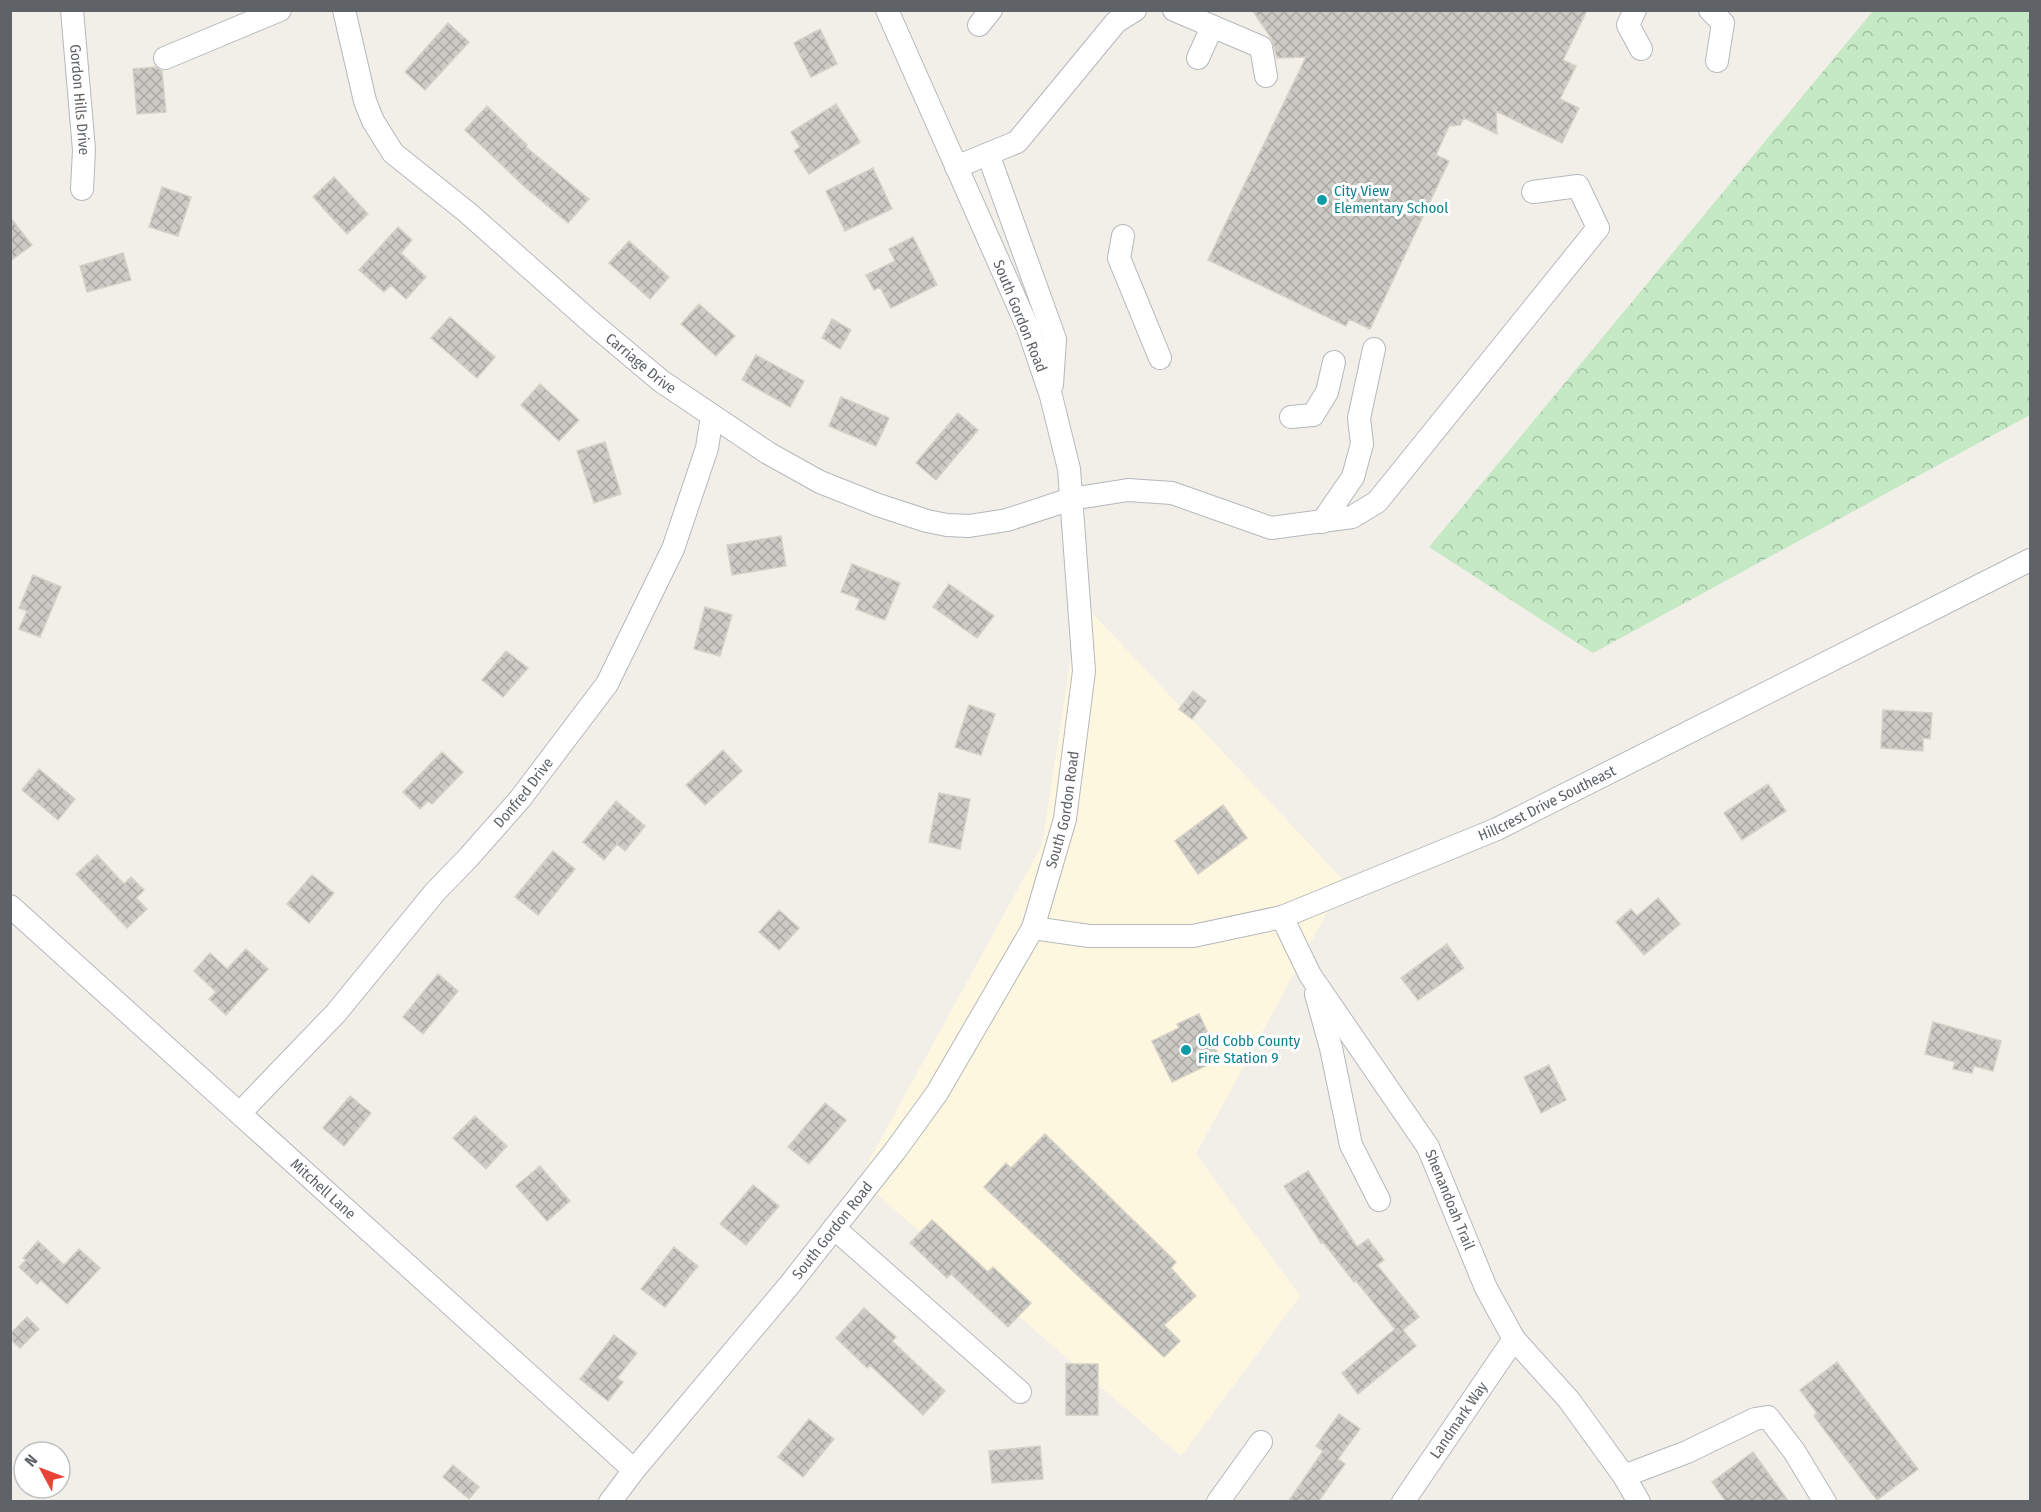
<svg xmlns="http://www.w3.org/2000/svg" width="2041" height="1512" font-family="'Fira Sans Condensed',sans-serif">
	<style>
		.commercial { fill: #fef7e0 }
		.forest { fill: url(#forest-crowns) }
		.building { fill: url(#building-cross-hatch); stroke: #d6d1c6; stroke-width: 1.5 }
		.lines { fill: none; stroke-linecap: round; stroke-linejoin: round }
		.minor-casing { stroke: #b5b8bc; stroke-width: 24 }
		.minor { stroke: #fff; stroke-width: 22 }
		.culture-dot { fill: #0f9aa8; stroke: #fff; stroke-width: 2 }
		.labels { text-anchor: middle; stroke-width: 6; stroke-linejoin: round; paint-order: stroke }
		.street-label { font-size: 15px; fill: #5f6368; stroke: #fff }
		.culture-label { font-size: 15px; fill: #0d838f; stroke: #fff; text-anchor: start }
	</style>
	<defs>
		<pattern id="forest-crowns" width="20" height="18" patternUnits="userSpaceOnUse" patternTransform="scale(1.5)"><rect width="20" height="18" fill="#c5e8c5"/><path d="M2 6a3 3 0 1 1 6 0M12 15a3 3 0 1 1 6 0" fill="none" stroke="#a3c0a4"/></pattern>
		<pattern id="building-cross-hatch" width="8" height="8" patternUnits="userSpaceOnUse" patternTransform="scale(1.5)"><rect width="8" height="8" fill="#cccac5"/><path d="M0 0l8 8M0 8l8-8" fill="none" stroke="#a9a8a4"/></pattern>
	</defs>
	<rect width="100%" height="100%" fill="#f1efe8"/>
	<!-- commercial -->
	<path class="commercial" d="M1080,600L1344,881L1196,1154L1300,1296L1181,1456L859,1179L1042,845Z"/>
	<!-- forest -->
	<path class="forest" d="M1873,11H2030V415L1593,653L1429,547Z"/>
	<!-- building -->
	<path class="building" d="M1252,10H1587L1563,60L1576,66L1560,99L1579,108L1562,143L1496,111L1497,134L1464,118L1460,125L1449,126L1436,155L1449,161L1370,329L1349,319L1346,326L1208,260L1306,57L1277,58L1272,39Z
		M448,23L469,42L425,90L405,72Z
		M820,29L837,64L811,77L794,43Z
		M156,67L162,71L166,112L137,114L133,69Z
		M836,104L860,142L809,174L794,151L800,147L791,132Z
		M487,106L527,145L526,147L589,199L568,223L526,188L465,130Z
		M873,168L892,209L845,231L826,191Z
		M334,177L368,214L347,234L313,197Z
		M162,187L191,197L178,236L149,227Z
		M10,217L32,245L10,261Z
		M398,227L412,240L401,253L426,277L406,299L391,285L384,292L359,270Z
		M913,237L937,285L891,308L880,287L874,290L866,275L895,261L889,249Z
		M629,241L669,277L650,299L609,263Z
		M123,253L131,280L87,292L80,266Z
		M699,304L735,336L716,356L681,324Z
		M450,317L495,357L477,378L431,338Z
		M832,319L851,330L840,349L822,338Z
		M756,355L804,381L790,407L742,380Z
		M540,384L579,420L559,441L521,405Z
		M841,397L889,418L876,446L829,426Z
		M958,413L978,430L936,480L916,463Z
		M605,442L621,494L594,503L577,451Z
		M781,536L786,566L732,575L727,545Z
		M852,564L900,583L885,620L856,609L860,599L841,592Z
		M33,575L61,587L40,637L19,629L27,611L19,608Z
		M949,584L994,616L977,638L933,607Z
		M705,607L732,615L720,656L694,649Z
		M506,651L528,668L503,697L482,680Z
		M1193,691L1206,701L1192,719L1179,709Z
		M969,705L995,714L981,755L955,747Z
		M1883,710L1932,713L1930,739L1923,738V751L1881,748Z
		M723,750L742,771L705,805L686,785Z
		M442,752L463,772L432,804L428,801L420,809L403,792Z
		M39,769L75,799L58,820L22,790Z
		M1768,784L1786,811L1742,840L1724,813Z
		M939,793L970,799L960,849L929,842Z
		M616,801L645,826L625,851L617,844L604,860L583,842Z
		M1223,805L1247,838L1198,874L1175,841Z
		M553,851L575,869L538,915L515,897Z
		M97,855L124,884L131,877L144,890L136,898L147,909L127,928L76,874Z
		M312,875L334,893L309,923L287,904Z
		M1658,898L1680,924L1644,955L1616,922L1631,909L1637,916Z
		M779,910L799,928L779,950L759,932Z
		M1447,944L1464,968L1418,1000L1401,978Z
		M246,949L268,969L226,1015L209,999L216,992L194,971L210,953L227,969Z
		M438,974L458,991L423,1034L403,1017Z
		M1199,1014L1220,1059L1172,1082L1152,1041L1179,1028L1177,1024Z
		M1933,1022L2001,1041L1993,1071L1974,1066L1972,1073L1953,1069L1955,1062L1925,1054Z
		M1549,1065L1566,1100L1541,1113L1524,1077Z
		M350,1096L371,1113L344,1146L323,1128Z
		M825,1103L846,1120L809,1164L788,1147Z
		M475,1116L507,1146L486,1169L453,1138Z
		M1045,1134L1176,1262L1171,1268L1196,1296L1164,1325L1180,1341L1164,1357L984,1187L1006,1163L1011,1168Z
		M540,1166L570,1201L547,1221L516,1186Z
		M1308,1171L1357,1247L1368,1239L1384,1260L1377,1265L1419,1317L1403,1330L1416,1346L1358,1394L1342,1373L1395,1329L1356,1281L1354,1282L1323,1242L1321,1243L1284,1186Z
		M753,1185L779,1206L746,1245L720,1224Z
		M932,1220L988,1272L993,1267L1031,1303L1008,1327L951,1274L947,1278L910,1243Z
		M38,1241L64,1265L79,1249L100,1268L67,1304L41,1280L37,1284L19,1267L26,1260L23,1258Z
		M674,1247L698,1266L665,1307L641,1289Z
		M864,1308L896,1337L892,1341L945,1391L923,1415L870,1365L867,1368L836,1338Z
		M27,1317L39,1329L20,1348L10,1339V1334Z
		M614,1335L637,1353L617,1378L623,1382L608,1401L580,1379Z
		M1837,1362L1918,1469L1877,1500L1814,1416L1817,1413L1800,1390Z
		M1066,1364H1098V1415H1066Z
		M1339,1414L1360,1429L1338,1459L1345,1464L1318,1502H1288L1323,1451L1316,1446Z
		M809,1419L834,1439L803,1477L778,1457Z
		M1040,1446L1043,1479L992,1483L989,1451Z
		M1753,1452L1789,1502H1726L1712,1482Z
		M453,1465L479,1487L469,1499L443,1477Z"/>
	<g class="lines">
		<!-- minor casing -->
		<g class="minor-casing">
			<g id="minor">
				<path id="s1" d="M72,10L84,150L82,189"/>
				<path id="s2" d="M344,10L365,101L373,121L393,153L468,213L592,323L661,381L768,453L820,482L878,505L927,521L947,525L969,526L1007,520L1071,499L1128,490L1172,493L1271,528L1352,517L1377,502L1598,228L1578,186L1533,192"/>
				<path d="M1174,10L1261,47L1266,76"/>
				<path d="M1635,10L1628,25L1641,49"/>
				<path d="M1710,10L1723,23L1717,61"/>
				<path d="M979,25L991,10"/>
				<path d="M165,58L280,10"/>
				<path d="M1198,58L1212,27"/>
				<path d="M988,154L1055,339L1052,385"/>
				<path d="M956,167L1017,142L1116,22L1135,10"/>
				<path d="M1123,236L1119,258L1160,358"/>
				<path d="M1291,417L1313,415L1327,392L1334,362"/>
				<path d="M1322,522L1353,477L1362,444L1359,418L1374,349"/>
				<path id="s3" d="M10,906L634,1470"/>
				<path id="s4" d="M1282,917L1310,975L1428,1147L1486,1288L1514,1339L1569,1400L1624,1476L1639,1502"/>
				<path id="s5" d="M1033,928L1089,936H1193L1282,917L1497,829L2030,560"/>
				<path d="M1316,994L1331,1048L1351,1145L1379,1200"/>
				<path id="s6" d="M240,1113L336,1013L435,892L468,858L520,799L607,684L673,549L707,448L712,416"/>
				<path d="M834,1228L1020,1392"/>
				<path d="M1624,1476L1687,1452L1755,1419L1768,1417L1794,1451L1825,1502"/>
				<path id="s7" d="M610,1502L634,1470L791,1283L895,1151L937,1093L1033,928L1065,819L1084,671L1069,469L1051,396L1028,328L887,10"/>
				<path d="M1218,1502L1261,1442"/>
				<path id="s8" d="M1403,1502L1514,1339"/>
			</g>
		</g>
		<!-- minor -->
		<use href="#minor" class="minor"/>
	</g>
	<!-- markers -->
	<g class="culture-dot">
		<circle cx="1322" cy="200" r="6"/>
		<circle cx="1186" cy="1050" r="6"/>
	</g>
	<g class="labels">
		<!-- street labels -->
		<g class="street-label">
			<text dy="5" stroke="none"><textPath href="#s1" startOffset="90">Gordon Hills Drive</textPath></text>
			<text transform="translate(1020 316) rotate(68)" y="5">South Gordon Road</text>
			<text dy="5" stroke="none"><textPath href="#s2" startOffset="478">Carriage Drive</textPath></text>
			<text dy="5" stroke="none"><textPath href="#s6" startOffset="428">Donfred Drive</textPath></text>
			<text dy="5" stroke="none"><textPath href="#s5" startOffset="540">Hillcrest Drive Southeast</textPath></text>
			<text dy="5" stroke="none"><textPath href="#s7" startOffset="837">South Gordon Road</textPath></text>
			<text dy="5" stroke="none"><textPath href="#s3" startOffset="422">Mitchell Lane</textPath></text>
			<text dy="5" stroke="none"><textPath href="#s4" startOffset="330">Shenandoah Trail</textPath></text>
			<text dy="5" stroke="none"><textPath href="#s7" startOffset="351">South Gordon Road</textPath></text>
			<text dy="5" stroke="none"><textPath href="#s8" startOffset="99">Landmark Way</textPath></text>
		</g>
		<!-- culture labels -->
		<g class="culture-label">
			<text x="1334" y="196">City View<tspan x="1334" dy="17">Elementary School</tspan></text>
			<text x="1198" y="1046">Old Cobb County<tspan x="1198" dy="17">Fire Station 9</tspan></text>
		</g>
	</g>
	<!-- border -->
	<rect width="2041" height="1512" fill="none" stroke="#5f6368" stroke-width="24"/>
	<!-- north arrow -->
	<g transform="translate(42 1470) rotate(311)"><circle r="28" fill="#ffffff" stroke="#bfc1c3" stroke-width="1.5"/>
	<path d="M0-4.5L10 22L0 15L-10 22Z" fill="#ea4335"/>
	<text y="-9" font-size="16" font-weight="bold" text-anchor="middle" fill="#5f6368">N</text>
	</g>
</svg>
